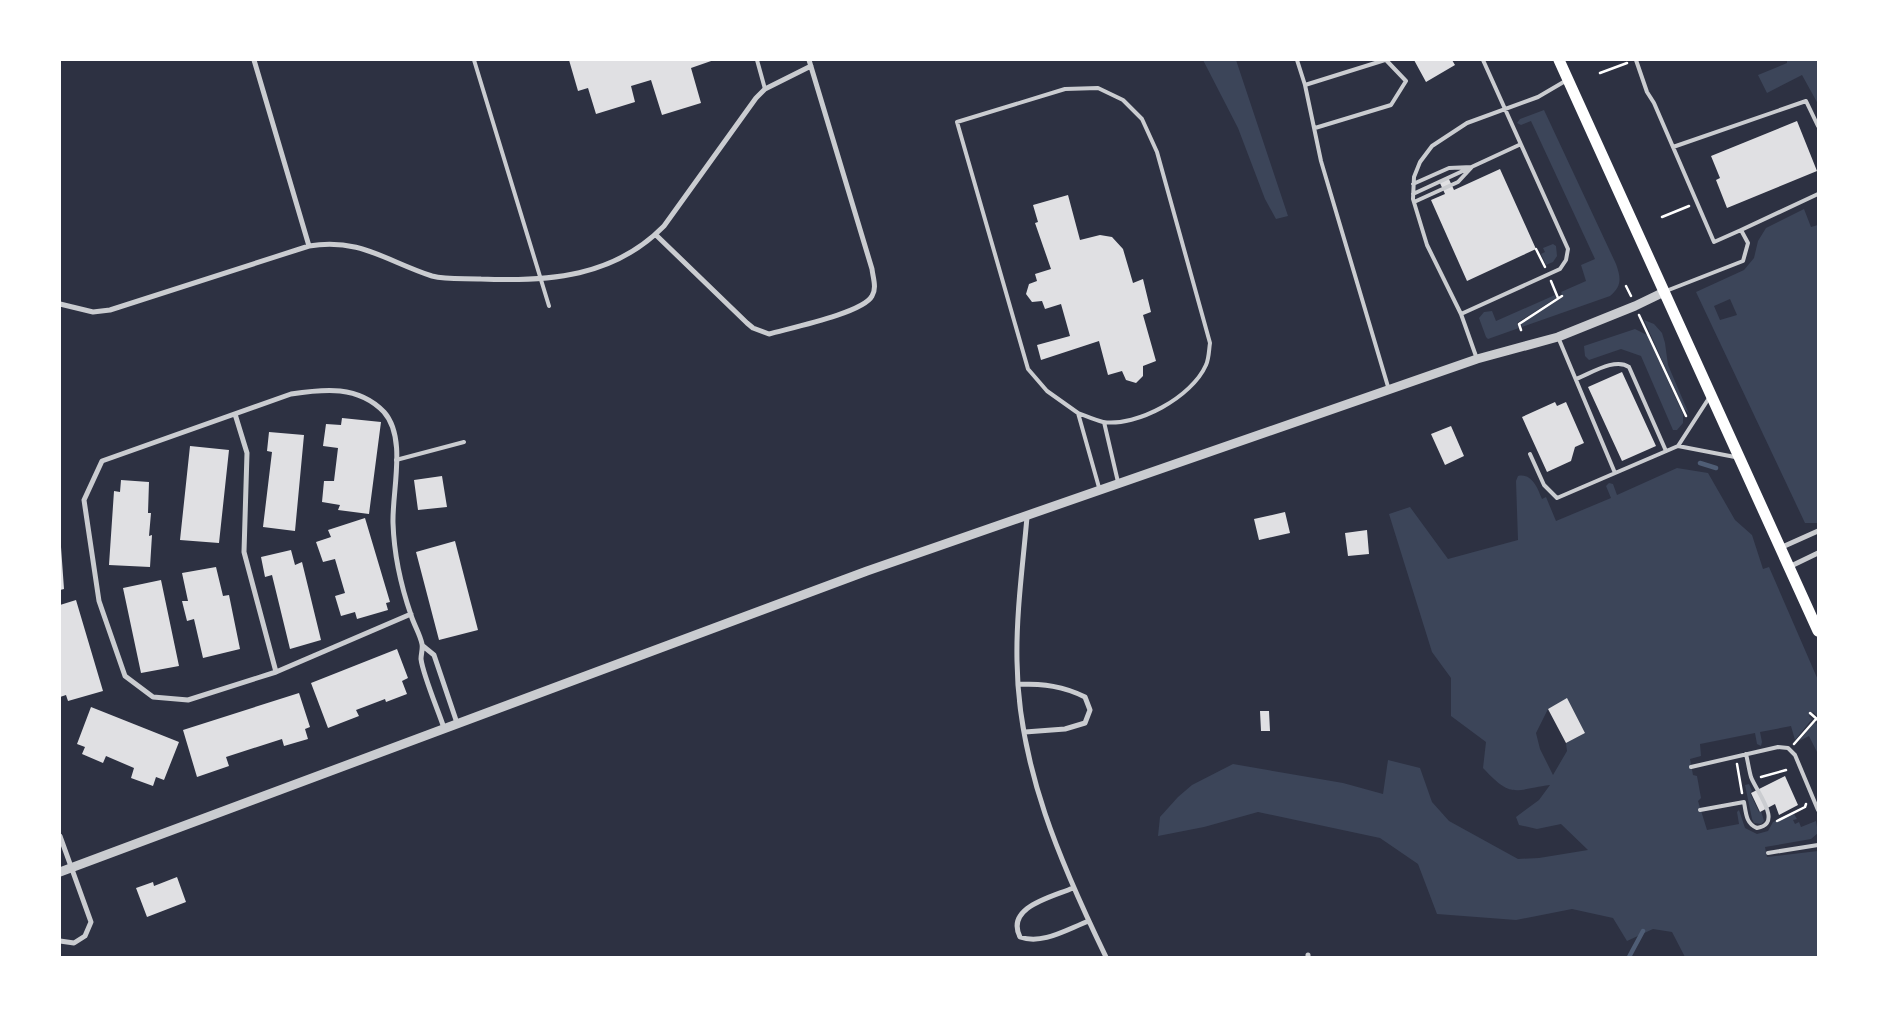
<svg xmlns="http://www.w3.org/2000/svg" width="1878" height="1017" font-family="Arial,sans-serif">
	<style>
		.green { fill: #3c4559; fill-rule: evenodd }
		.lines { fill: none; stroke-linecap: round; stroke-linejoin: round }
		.stream { stroke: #4f5d75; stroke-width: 4.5 }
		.building { fill: #e0e0e3 }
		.path { stroke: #fff; stroke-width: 2.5 }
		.service { stroke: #caccd0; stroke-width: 4 }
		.minor { stroke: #caccd0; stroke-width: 5 }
		.tertiary { stroke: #caccd0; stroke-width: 9 }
		.primary { stroke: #fff; stroke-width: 11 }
	</style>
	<rect width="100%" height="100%" fill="#2d3142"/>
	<!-- green -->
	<path class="green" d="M1203,60H1236L1288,216L1276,219L1265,199L1238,128Z
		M1787,60H1818V104L1802,75L1767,93L1758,75L1787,63Z
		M1544,110L1616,264C1621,278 1622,286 1610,296L1522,327L1521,324L1563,297L1561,292L1586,281L1581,265L1595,259L1531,121L1521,125L1517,123L1520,119Z
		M1804,209L1811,227L1818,225V523H1805L1696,292L1744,270L1754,258L1758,241L1766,228ZM1730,299L1737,315L1720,320L1714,306Z
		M1553,244L1556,246L1557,256L1553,262L1546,265L1541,254L1545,252L1543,248Z
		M1555,295L1556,298L1517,323L1519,328L1488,339L1486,337L1479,318L1484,312L1492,311L1496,321Z
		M1644,320L1654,324L1662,333L1665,343L1668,365L1689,414L1683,407Z
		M1635,329L1647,335L1683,414V423L1677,430H1673L1641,356L1621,349L1589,360L1585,356L1584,346Z
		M1677,468L1708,473L1735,520L1752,535L1763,569L1769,567L1818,680V717L1813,712L1809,716L1812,719L1795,740L1791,726L1760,732L1762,742L1761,746L1757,744L1755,733L1700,744L1701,756L1690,759L1693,775L1697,776L1701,798L1698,801L1707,830L1739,824L1737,812L1739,810L1745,828L1757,834L1768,831L1773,822L1794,814L1797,819L1793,820L1795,824L1799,822L1801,827L1816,821L1818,833L1811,839L1765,847L1767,857L1818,851V957H1685L1672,932L1653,929L1627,941L1613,918L1572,909L1516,920L1437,914L1418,864L1380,838L1258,812L1204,827L1158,836L1160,817L1178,797L1192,785L1233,764L1343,783L1383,794L1388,760L1420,768L1432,802L1449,821L1518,859L1539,858L1588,850L1561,824L1537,829L1519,825L1516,817L1539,800L1550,785C1513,790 1512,799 1483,768L1486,742L1451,716V678L1432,652L1389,514L1410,507L1448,559L1518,540L1516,481L1518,476C1532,473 1537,487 1542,499L1546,497L1556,521L1611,498L1606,486L1609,483L1613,484L1617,495ZM1567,699L1585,733L1566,743L1567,751L1553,775L1540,749L1536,733L1548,709Z
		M1815,722L1818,725V754L1809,736L1799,741Z
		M1749,784L1752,791L1750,793L1759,812L1761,811L1764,821L1761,824L1754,823L1752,819L1745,785Z"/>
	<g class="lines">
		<!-- stream -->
		<path class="stream" d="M1700,463L1716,468
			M1629,957L1643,931"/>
	</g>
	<!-- building -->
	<path class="building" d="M569,60H714L691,68L701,103L662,115L651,80L631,86L635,102L596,114L588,88L578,91Z
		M1414,60H1452L1455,65L1426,82Z
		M1797,121L1817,171L1727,208L1716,180L1720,178L1711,156Z
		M1500,169L1536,249L1467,281L1431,200L1445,194L1439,181L1448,177L1454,190Z
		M1068,195L1080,240L1100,235L1112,237L1123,249L1133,283L1143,279L1151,312L1143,315L1156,361L1143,366V376L1136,383L1126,380L1122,371L1108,375L1099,341L1041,360L1037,345L1070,336L1061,304L1045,309L1042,301L1032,302L1026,294L1029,284L1037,281L1035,274L1051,269L1035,223L1038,222L1033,205Z
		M1622,372L1656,446L1622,461L1588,387Z
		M1555,402L1557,406L1566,402L1584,443L1575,447L1571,461L1547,472L1522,417Z
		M342,418L381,422L369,514L338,510L340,505L322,502L324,481H334L338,448L323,446L326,424L341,425Z
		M1451,426L1464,456L1445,465L1431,434Z
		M269,432L304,435L295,531L263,527L272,452L267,451Z
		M190,446L229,450L219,543L180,540Z
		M442,476L447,507L418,510L414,480Z
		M121,480L149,482L148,513H151L149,536L152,535L150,567L109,565L114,491L120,492Z
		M1285,512L1290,533L1259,540L1254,519Z
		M365,518L390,602L386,603L388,610L357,619L355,612L341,616L335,596L345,593L335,559L323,562L316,542L331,537L328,530Z
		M1367,530L1369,554L1348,556L1345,533Z
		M60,533L64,589L60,590Z
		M455,541L478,630L439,640L416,552Z
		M291,550L295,565L302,562L321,640L290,649L272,575L265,577L261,557Z
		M216,567L223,596L229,595L240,649L203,658L194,619L187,621L182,601H188L182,573Z
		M161,580L179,666L141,673L123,588Z
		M76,600L103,691L68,701L66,695L60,697V605Z
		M397,649L408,678L402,681L407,694L386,702L385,699L356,710L359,716L328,728L311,683Z
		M299,693L310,727L305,729L308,739L284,746L282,739L226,757L229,766L197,777L183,730Z
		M1567,698L1585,733L1566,743L1548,709Z
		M91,707L179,742L164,780L156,777L153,786L131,778L134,768L106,756L103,763L82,754L85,747L77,744Z
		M1260,711H1269L1270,731H1261Z
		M1785,776L1798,805L1779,815L1775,804L1760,812L1751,793Z
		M177,877L186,902L147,917L136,888L153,882L154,886Z"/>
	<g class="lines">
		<!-- path -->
		<path class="path" d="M1600,73L1627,63
			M1662,217L1689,206
			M1536,249L1545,267
			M1551,281L1558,298
			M1626,286L1631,296
			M1639,315L1686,416
			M1521,330L1519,324L1562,296
			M1810,713L1818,720
			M1794,744L1816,719
			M1737,764L1742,793
			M1761,777L1786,770
			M1777,821L1805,807L1806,804"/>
		<!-- service -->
		<path class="service" d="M474,60L549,306
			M757,60L765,89
			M1297,60L1305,85L1321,161L1389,390
			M1636,60L1647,92L1654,103L1714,242L1741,230L1748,243L1743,261L1666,291
			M1305,85L1385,60
			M1315,128L1391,105L1406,81L1386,60
			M1673,147L1806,101L1818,126
			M1413,184L1449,168L1472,167
			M1413,194L1519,145
			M1414,202L1458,182L1471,168
			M1741,230L1818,194
			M1461,314L1560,269L1566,260L1568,249L1483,60
			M1558,337L1615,473
			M1477,359L1461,314L1427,245L1413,199L1414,177L1420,162L1432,146L1467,123L1538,97L1567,80
			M1576,379C1590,374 1615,357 1629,367L1666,451
			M1078,413C1086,416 1095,420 1103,422C1137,427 1192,397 1206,365C1209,359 1209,349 1210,343L1157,152L1142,119L1123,100L1098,88L1065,89L957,122L1028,369L1047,391L1078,413L1100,491
			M1104,422L1118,482
			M1678,446L1709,398
			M1530,454L1544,485L1557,498L1678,446L1735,457
			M396,460L464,442
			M1691,767L1778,747L1788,748L1795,755L1818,810
			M1700,810L1744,802C1746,813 1746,824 1757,828C1784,824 1756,791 1751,777C1749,770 1748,762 1746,754
			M1768,853L1818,845"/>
		<!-- minor -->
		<path class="minor" d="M254,60L309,246
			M656,235L747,323L753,328L769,334C790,328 863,313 872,296C877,288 873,278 872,269L809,60
			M60,304L93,312L110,310L309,246C359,237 388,262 432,276C447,280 466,278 481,279C549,282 614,277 664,226L756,98L765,89L811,66
			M235,414L247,453L244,552L276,672
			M1027,517C1023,564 1016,613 1017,661C1018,766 1061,864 1106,957
			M1780,548L1818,531
			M1789,567L1818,553
			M411,614L276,672L188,700L153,697L125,676L99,601L84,500L102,461L291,394C324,389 358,385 384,412C407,438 392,490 393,523C394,554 401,586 411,615C414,625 420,634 422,644C423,649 421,654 421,659C423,675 438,710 444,728
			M423,646L434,655L457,723
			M1019,684C1044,684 1063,686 1085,697L1090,710L1085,723L1065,729L1025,732
			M60,836L91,922L85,936L74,943L60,941
			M1073,888C1052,897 1005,907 1020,937C1043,945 1067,929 1089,921
			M1308,955V957"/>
		<!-- tertiary -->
		<path class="tertiary" d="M60,872L867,571L1477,359L1558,337L1635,306L1664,292"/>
		<!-- primary -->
		<path class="primary" d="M1559,60L1818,631"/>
	</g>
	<!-- border -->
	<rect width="1878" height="1017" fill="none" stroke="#ffffff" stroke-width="122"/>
</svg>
